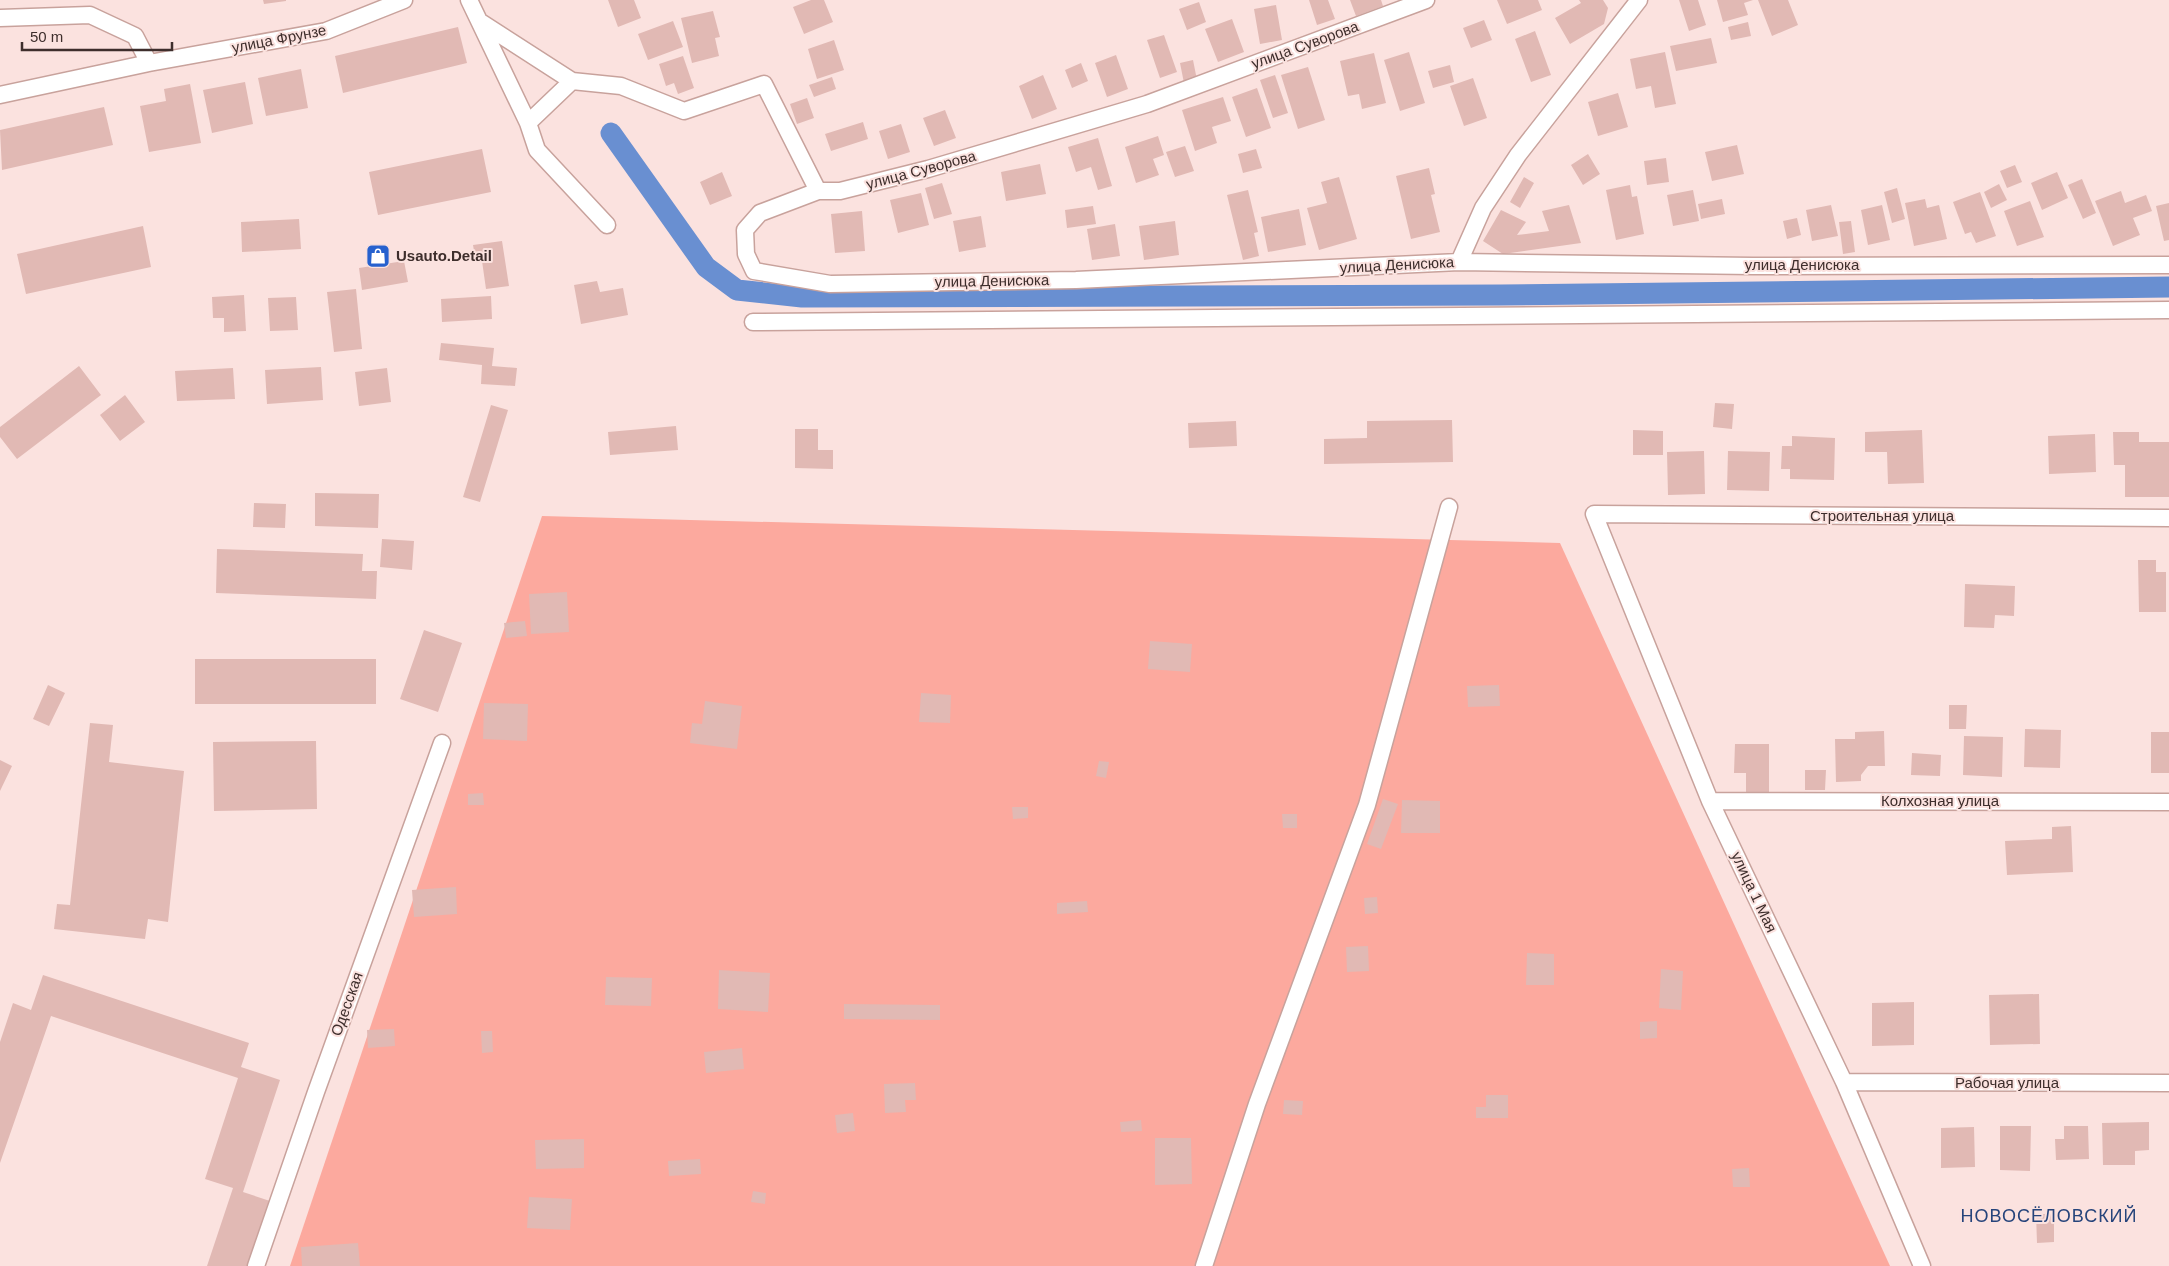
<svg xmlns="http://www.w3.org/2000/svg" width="2169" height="1266" font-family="Arial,sans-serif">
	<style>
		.green { fill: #fca99e }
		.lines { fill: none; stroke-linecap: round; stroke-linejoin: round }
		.canal { stroke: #698fd1; stroke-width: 21 }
		.building { fill: #e1b9b4 }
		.minor-casing { stroke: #c8a29c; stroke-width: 19 }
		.minor { stroke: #fff; stroke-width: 16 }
		.labels { text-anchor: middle; stroke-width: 4; stroke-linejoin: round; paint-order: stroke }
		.street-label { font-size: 15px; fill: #3e2e2c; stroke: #fbe2df }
		.poi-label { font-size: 15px; font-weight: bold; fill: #3e2e2c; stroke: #fbe2df; text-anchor: start }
		.quarter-label { font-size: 18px; letter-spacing: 1px; fill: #26447b; stroke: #fbe2df }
	</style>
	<rect width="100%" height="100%" fill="#fbe2df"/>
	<!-- green -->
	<path class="green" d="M542,516L1560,543L1890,1266H290Z"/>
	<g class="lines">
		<!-- canal -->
		<path class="canal" d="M611,133L706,267L737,290L802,297L1501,295L2169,287"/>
	</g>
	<!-- building -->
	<path class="building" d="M263,0H286V1L264,4Z
		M608,0H634L641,18L618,27Z
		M811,0H824L833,22L804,34L793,7Z
		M1309,0H1328L1335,19L1317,25Z
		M1350,0H1381L1383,6L1356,16Z
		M1497,0H1538L1542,10L1507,24Z
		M1579,0H1603L1608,8L1604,24L1570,44L1555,18L1581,3Z
		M1679,0H1698L1706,25L1689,31Z
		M1717,0H1753L1744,3L1748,15L1723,22Z
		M1758,0H1788L1798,25L1772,36Z
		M1199,2L1206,22L1187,30L1179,9Z
		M1276,5L1282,40L1260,44L1254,9Z
		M713,11L720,37L715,38L719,56L692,63L681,18Z
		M1232,19L1244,52L1218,62L1205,29Z
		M1484,20L1492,40L1471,48L1463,28Z
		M673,21L683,47L648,60L638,34Z
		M1748,22L1751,36L1731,40L1728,27Z
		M458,27L467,63L343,93L335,56Z
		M1535,31L1551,75L1531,82L1515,39Z
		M1164,35L1177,72L1160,78L1147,40Z
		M1711,38L1717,63L1676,71L1670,46Z
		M834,40L844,70L817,79L808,49Z
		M1409,52L1425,103L1400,111L1384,60Z
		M1665,52L1676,104L1655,108L1651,86L1636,89L1630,59Z
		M1374,53L1386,103L1362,109L1359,94L1348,96L1340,61Z
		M1116,55L1128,89L1107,97L1095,63Z
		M683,56L694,88L678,94L674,83L666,86L659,64Z
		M1193,60L1197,80L1184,83L1180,63Z
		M1081,63L1088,81L1072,88L1065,70Z
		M1450,65L1454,82L1433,88L1428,71Z
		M1308,67L1325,120L1298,129L1281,75Z
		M301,69L308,108L266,116L258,78Z
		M1043,75L1057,109L1032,119L1019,86Z
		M1275,75L1288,113L1273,118L1260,80Z
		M832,77L836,89L814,97L809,85Z
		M1473,78L1487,118L1464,126L1450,86Z
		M245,82L253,124L212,133L203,90Z
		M190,84L201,143L149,152L140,106L166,101L164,89Z
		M1257,88L1271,128L1246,137L1232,97Z
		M1618,93L1628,127L1598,136L1588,102Z
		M1223,97L1231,121L1212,127L1217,143L1195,151L1182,110Z
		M807,98L814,118L797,124L790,104Z
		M104,107L113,145L2,170L0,130Z
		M945,110L956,138L934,146L923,118Z
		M863,122L868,139L831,151L825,134Z
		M901,124L910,152L888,159L879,131Z
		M1158,136L1164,155L1153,159L1159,175L1136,183L1125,147Z
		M1098,138L1112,186L1098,190L1091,167L1076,172L1068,147Z
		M1737,145L1744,174L1712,181L1705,152Z
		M1185,146L1194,171L1175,177L1166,152Z
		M482,149L491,192L378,215L369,172Z
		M1256,149L1262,168L1243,173L1238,154Z
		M1588,154L1600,174L1583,185L1571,165Z
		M1666,158L1669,182L1647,185L1644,161Z
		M1040,164L1046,194L1006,201L1001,172Z
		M2015,165L2022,182L2007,188L2000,171Z
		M1429,168L1435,194L1431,195L1440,232L1411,239L1396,176Z
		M722,172L732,196L710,205L700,182Z
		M2057,172L2068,198L2042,210L2031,183Z
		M1339,177L1357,239L1319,250L1307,208L1327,203L1321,182Z
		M1524,177L1534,183L1520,208L1510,202Z
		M2082,179L2096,213L2083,219L2068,185Z
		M942,183L952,214L934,219L925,188Z
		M1999,184L2007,200L1991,208L1984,192Z
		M1630,185L1632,197L1637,196L1644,234L1616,240L1606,190Z
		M1897,188L1905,219L1892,223L1884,192Z
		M1248,190L1258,232L1254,233L1259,256L1243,260L1227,195Z
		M1693,190L1699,221L1673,226L1667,195Z
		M2121,191L2125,203L2146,195L2152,211L2133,218L2140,235L2113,246L2095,201Z
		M1980,192L1996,236L1976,243L1971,232L1965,234L1953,202Z
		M921,193L929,225L898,233L890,200Z
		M1722,199L1725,214L1701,219L1698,204Z
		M1925,199L1927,208L1939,205L1947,239L1914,246L1905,203Z
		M2030,201L2044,237L2017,246L2004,211Z
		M2169,203V240L2164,241L2156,206Z
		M1569,205L1581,243L1503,254L1483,241L1501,210L1526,222L1517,235L1549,231L1542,211Z
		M1831,205L1838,236L1812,241L1806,210Z
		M1882,205L1890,240L1868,245L1861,210Z
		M1093,206L1096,224L1067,228L1065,210Z
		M1299,209L1306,245L1268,252L1261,217Z
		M862,211L865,251L835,253L831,214Z
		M981,216L986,247L959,252L953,221Z
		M1797,218L1801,235L1787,239L1783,221Z
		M299,219L301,249L242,252L241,222Z
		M1175,221L1179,255L1144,260L1139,226Z
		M1851,221L1855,252L1843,254L1839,222Z
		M1115,224L1120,256L1092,260L1087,229Z
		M143,226L151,267L26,294L17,254Z
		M502,241L509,286L486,289L482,261L476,262L473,245Z
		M404,261L408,282L362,290L359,268Z
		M597,281L600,292L623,288L628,315L581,324L574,285Z
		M356,289L362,349L334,352L327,292Z
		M244,295L246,331L224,332V318H213L212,297Z
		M491,296L492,319L442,322L441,299Z
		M296,297L298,330L270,331L268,298Z
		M441,343L494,348L492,366L517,368L515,386L481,384L482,365L439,360Z
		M79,366L101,395L17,459L0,437V427Z
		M321,367L323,400L267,404L265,370Z
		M233,368L235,399L177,401L175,371Z
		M387,368L391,402L359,406L355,372Z
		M125,395L145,422L120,441L100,415Z
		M1715,403L1734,404L1732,429L1713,427Z
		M491,405L508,410L480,502L463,497Z
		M1452,420L1453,462L1324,464V439L1367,438V421Z
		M1236,421L1237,446L1189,448L1188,423Z
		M676,426L678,450L610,455L608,432Z
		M795,429H818V450H833V469L795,468Z
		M1633,430L1663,431V455H1633Z
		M1922,430L1924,483L1888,484L1887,452H1865V432Z
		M2113,432H2139V442H2169V497H2125V465H2114Z
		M2095,434L2096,472L2049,474L2048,436Z
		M1792,436L1835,438L1834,480L1790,479V469H1781L1782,446H1792Z
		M1704,451L1705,494L1668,495L1667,452Z
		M1728,451L1770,452L1769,491L1727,490Z
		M315,493L379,494L378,528L315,526Z
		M254,503L286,504L285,528L253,527Z
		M382,539L414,541L412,570L380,567Z
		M217,549L363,554L362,571H377L376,599L216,593Z
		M2138,560H2156V572H2166V612H2139Z
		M1965,584L2015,586L2014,616L1995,615L1994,628L1964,627Z
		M567,592L569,632L531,634L529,594Z
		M525,621L527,636L506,638L504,623Z
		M424,630L462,643L438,712L400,699Z
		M1150,641L1192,644L1190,672L1148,669Z
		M195,659H376V704H195Z
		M48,685L65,693L49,726L33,719Z
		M1499,685L1500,706L1468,707L1467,686Z
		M921,693L951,695L950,723L919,722Z
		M705,701L742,706L737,749L690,743L692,723L702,724Z
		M484,703L528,704L527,741L483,739Z
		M1949,705H1967L1966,729H1949Z
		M90,723L113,725L109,762L184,771L168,922L148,919L145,939L54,929L57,904L70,905Z
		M2025,729L2061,730L2060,768L2024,767Z
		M1884,731L1885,766H1868L1861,775V781L1836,782L1835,739H1855V732Z
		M2151,732H2169V773H2151Z
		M1964,736L2003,737L2002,777L1963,775Z
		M316,741L317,809L214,811L213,742Z
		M1735,744H1769V796L1746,795V773H1734Z
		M1912,753L1941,755L1940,776L1911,775Z
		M0,760L12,766L0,791Z
		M1099,761L1109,762L1106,778L1096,776Z
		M1805,770H1826L1825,790H1805Z
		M483,793L484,805H468V794Z
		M1383,799L1398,804L1381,849L1367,844Z
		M1402,800L1440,801V833H1401Z
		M1012,807H1028V818L1013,819Z
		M1282,814H1297V828H1283Z
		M2071,826L2073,872L2007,875L2005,841L2052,839V827Z
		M456,887L457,914L414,917L412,890Z
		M1377,897L1378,913L1365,914L1364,898Z
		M1087,901L1088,912L1057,914V903Z
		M1368,946L1369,971L1347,972L1346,947Z
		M1527,953L1554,954V985H1526Z
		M1661,969L1683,971L1681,1010L1659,1008Z
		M719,970L770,973L768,1012L718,1009Z
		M43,975L249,1043L241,1067L280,1080L243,1192L270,1201L248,1266H207L233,1188L205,1179L238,1078L51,1016L0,1163V1042L13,1003L31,1010Z
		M606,977L652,978L651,1006L605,1005Z
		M2039,994L2040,1044L1990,1045L1989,995Z
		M1914,1002V1045L1872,1046V1003Z
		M844,1004L940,1005V1020L844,1019Z
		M1657,1021V1038L1640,1039V1022Z
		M394,1029L395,1046L368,1048L367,1030Z
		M481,1031H492L493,1052L482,1053Z
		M742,1048L744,1069L706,1073L704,1052Z
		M915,1083L916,1100H905L906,1112L885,1113L884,1084Z
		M1486,1095H1508V1118H1476V1107H1486Z
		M1284,1100L1303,1101L1302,1115L1283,1114Z
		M853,1113L855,1131L837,1133L835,1115Z
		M1141,1120L1142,1131L1121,1132L1120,1122Z
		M2149,1122V1150L2135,1151V1165H2103L2102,1123Z
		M2000,1126H2031L2030,1171L2000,1170Z
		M2064,1126H2088L2089,1159L2056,1160L2055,1139H2064Z
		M1974,1127L1975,1167L1941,1168V1128Z
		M1155,1138H1191L1192,1184L1155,1185Z
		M584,1139V1168L536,1169L535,1140Z
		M700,1159L701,1174L669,1176L668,1161Z
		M1749,1168L1750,1187H1733L1732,1169Z
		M753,1191L766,1193L765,1204L751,1202Z
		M529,1197L572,1199L570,1230L527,1228Z
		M2036,1214H2054V1242L2037,1243Z
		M358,1243L360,1266H302L301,1247Z"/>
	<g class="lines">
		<!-- minor casing -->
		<g class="minor-casing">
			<path id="minor" d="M469,0L528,123L537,150L607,225
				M0,18L90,15L135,36L149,63
				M482,23L572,81L621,86L684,111L764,84L818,191H840L928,169L1147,104L1426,0
				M0,95L149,63L326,31L404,0
				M528,123L572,81
				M818,191L760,213L745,230L746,254L754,271L830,284L1076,280L1459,262L1753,266L2169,265
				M1459,262L1483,208L1518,155L1639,0
				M753,322L2169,310
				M1710,801L2169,802
				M1844,1082L2169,1083
				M256,1266L316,1092L442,743
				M1204,1266L1257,1104L1367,805L1449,507
				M1922,1266L1844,1082L1710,801L1594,514L2169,518"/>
		</g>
		<!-- minor -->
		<use href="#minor" class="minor"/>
	</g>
	<!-- icons -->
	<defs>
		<g id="shop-square" transform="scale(1.25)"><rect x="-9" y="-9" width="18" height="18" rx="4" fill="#2661ce" stroke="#fbe2df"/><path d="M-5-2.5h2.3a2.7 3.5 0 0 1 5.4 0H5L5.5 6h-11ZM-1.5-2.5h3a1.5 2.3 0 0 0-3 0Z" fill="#fff"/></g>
	</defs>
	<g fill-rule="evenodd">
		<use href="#shop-square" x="378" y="256"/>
	</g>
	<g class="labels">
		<!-- street labels -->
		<g class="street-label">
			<text transform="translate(279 39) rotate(-11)" y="5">улица Фрунзе</text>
			<text transform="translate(1305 45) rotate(-20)" y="5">улица Суворова</text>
			<text transform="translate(921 170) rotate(-15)" y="5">улица Суворова</text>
			<text transform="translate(1397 265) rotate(-3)" y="5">улица Денисюка</text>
			<text x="1802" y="270">улица Денисюка</text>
			<text transform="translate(992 281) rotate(-1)" y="5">улица Денисюка</text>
			<text x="1882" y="521">Строительная улица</text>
			<text x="1940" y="806">Колхозная улица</text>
			<text transform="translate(1754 892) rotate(65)" y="5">улица 1 Мая</text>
			<text transform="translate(347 1004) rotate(-70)" y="5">Одесская</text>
			<text x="2007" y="1088">Рабочая улица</text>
		</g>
		<!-- poi labels -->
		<g class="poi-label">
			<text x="396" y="261">Usauto.Detail</text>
		</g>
		<!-- quarter labels -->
		<g class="quarter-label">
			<text x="2049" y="1222">НОВОСЁЛОВСКИЙ</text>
		</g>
	</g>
	<!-- scale -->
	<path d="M22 42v8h150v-8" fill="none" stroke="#3e2e2c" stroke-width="2.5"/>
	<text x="30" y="42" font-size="15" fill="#3e2e2c" stroke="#fbe2df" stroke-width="4" paint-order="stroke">50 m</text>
</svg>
